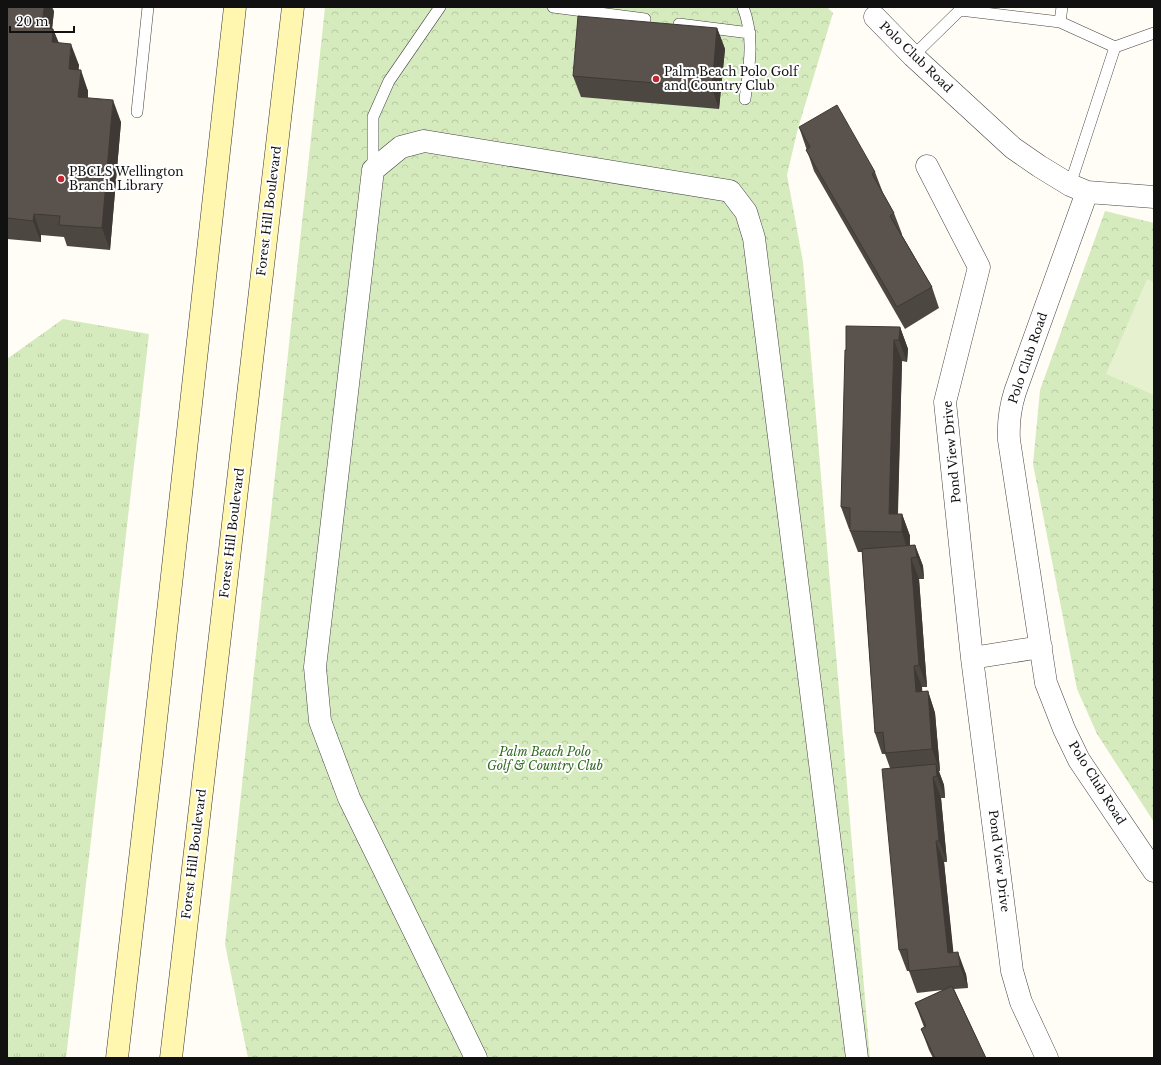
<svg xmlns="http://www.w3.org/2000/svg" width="1161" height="1065" font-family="'Libre Baskerville',serif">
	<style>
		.grass { fill: url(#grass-tufts) }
		.park { fill: url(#park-crowns) }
		.pitch { fill: #e6f2cf }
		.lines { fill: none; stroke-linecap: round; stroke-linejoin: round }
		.lane-casing { stroke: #444; stroke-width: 12 }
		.street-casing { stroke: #444; stroke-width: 23 }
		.secondary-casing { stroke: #333; stroke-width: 23 }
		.lane { stroke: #fff; stroke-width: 11 }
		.street { stroke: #fff; stroke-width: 22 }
		.secondary { stroke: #fff6b0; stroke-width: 22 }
		.wall { fill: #4d4742 }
		.shaded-wall { fill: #3f3936 }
		.building { fill: #5a524d; stroke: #3f3936 }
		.poi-dot { fill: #c4262e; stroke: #fff; stroke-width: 1.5 }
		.labels { text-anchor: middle; stroke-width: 4; stroke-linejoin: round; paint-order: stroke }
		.street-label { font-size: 12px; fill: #111; stroke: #fff }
		.poi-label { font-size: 12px; fill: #111; stroke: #fff; text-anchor: start }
		.park-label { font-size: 12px; font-style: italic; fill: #2f6b1f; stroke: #fff }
	</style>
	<defs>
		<pattern id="grass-tufts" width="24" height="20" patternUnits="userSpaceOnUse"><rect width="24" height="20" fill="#d5ebbd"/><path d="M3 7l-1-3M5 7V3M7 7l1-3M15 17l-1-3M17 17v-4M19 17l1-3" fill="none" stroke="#b6c8a1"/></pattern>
		<pattern id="park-crowns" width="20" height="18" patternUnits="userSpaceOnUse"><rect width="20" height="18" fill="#d5ebbd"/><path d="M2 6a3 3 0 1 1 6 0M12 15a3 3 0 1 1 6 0" fill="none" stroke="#b6c8a1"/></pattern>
	</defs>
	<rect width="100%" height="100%" fill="#fffdf5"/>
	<!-- grass -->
	<path class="grass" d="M63,319L149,334L66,1058H7V359Z"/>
	<!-- park -->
	<path class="park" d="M325,7H827L833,13L798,128L787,175L803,262L870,1058H248L225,944Z
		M1105,211L1154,223V822L1097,734L1077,689L1033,464L1040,390Z"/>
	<!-- pitch -->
	<path class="pitch" d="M1147,279L1154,282V395L1106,374Z"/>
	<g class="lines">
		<!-- lane casing -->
		<g class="lane-casing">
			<path id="lane" d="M553,7L645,19
				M743,7C755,38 749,67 745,99
				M1060,22L1062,7
				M679,24L750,33
				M913,56L960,10L1060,22L1115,47
				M137,112L148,7
				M373,170V117L389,81L440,7
				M1070,185L1115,47L1154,33"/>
		</g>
		<!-- street casing -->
		<g class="street-casing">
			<path id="street" d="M875,17L913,56L1013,148L1039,166L1070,185L1087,192L1154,197
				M927,166L979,267L945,402L972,658
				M1087,192L1015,392C1010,408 1008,423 1009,440L1046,683L1064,729L1079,760L1154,871
				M1041,647L972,658L1012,971L1021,1002L1047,1058
				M476,1058L349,798L320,721L315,667L373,170L401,147L424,141L730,191L746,212L754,238L857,1058"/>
		</g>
		<!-- secondary casing -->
		<g class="secondary-casing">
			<path id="secondary" d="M117,1058L154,738L235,7
				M171,1058L293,7"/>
		</g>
		<!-- lane -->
		<use href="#lane" class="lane"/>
		<!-- street -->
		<use href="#street" class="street"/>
		<!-- secondary -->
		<use href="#secondary" class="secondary"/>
	</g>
	<!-- wall -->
	<path class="wall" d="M7,7L54,11L52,28L53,29L59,43L79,65L78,70L88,91V98L121,122L110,250L67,246L64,237L41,235V242L7,239Z
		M717,28L725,49L719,109L581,97L573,76Z
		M799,127L875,172L883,193L894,213L902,234V235L932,287L939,308L905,329L814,171Z
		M900,327L908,349L907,362L902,361L898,514H902L910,536V545H915L923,566L924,579H919L927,687H922V692L928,691L935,713L940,771H939L944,785L945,798H941L947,862H944L953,953L966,974L968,988L954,989L986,1058H933L929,1050L921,1029L924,1027L915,1003L943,990L917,993L909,971H907L899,950L890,768L885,754H882L875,733L862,552H858L850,531V529H849L841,507L846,350Z"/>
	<!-- shaded-wall -->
	<path class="shaded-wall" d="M44,7H52L54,11L50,49L42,28Z
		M717,28L725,49L719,109L712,88Z
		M53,29L61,50L52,42Z
		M71,44L79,65L77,90L69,69Z
		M81,70L88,91L86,119L78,97Z
		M113,100L121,122L110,250L102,228Z
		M34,214L41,235V242L33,221Z
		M900,327L908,349L907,362L899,340Z
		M894,340L902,361L897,532L889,514Z
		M902,514L910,536L909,554L902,532Z
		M915,545L923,566L924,579L917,557Z
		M911,558L919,579L927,687L919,665Z
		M914,666L922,687L924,714L916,692Z
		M928,691L935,713L940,771L932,749Z
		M936,764L944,785L945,798L937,776Z
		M933,777L941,798L947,862L939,841Z
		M936,841L944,862L955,967L948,953Z
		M958,952L966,974L968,988L960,966Z"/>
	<!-- building -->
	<path class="building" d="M7,7H44L42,28L53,29L52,42L71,44L69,69L81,70L78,97L113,100L102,228L59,225L60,216L34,214L33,221L7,218Z
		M578,16L717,28L712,88L573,76Z
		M837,105L875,172L872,174L894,213L890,216L932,287L897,307L806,150L810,147L799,127Z
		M846,326L900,327L899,340H894L889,514H902V532L850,531V508L841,507L845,350H846Z
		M915,545L917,557L911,558L919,665L914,666L916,692L928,691L932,749L885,753L883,732L875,733L862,549Z
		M936,764L937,776L933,777L939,841H936L948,953L958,952L960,966L909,971L907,949L899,950L882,769Z
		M952,986L986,1058H935L921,1029L926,1026L915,1003Z"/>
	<!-- markers -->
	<g class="poi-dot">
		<circle cx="656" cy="79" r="4"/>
		<circle cx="61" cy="179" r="4"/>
	</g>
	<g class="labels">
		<!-- street labels -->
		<g class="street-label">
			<text transform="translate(916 57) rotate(44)" y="4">Polo Club Road</text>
			<text transform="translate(269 211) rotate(-83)" y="4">Forest Hill Boulevard</text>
			<text transform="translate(1028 358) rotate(-71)" y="4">Polo Club Road</text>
			<text transform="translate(952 452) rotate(-95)" y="4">Pond View Drive</text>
			<text transform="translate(232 533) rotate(-83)" y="4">Forest Hill Boulevard</text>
			<text transform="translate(1097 783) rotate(58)" y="4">Polo Club Road</text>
			<text transform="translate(194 854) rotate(-83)" y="4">Forest Hill Boulevard</text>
			<text transform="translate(999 861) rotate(83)" y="4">Pond View Drive</text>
		</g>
		<!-- poi labels -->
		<g class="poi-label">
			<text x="664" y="76">Palm Beach Polo Golf<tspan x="664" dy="14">and Country Club</tspan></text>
			<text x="69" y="176">PBCLS Wellington<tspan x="69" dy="14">Branch Library</tspan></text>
		</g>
		<!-- park labels -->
		<g class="park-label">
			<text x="545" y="756">Palm Beach Polo<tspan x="545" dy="14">Golf &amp; Country Club</tspan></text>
		</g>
	</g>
	<!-- border -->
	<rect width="1161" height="1065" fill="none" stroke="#111111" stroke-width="16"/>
	<!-- scale -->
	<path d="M10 26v6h64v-6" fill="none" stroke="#111111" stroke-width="2"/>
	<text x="16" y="26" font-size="12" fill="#111111" stroke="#ffffff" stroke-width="3" paint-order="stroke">20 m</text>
</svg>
